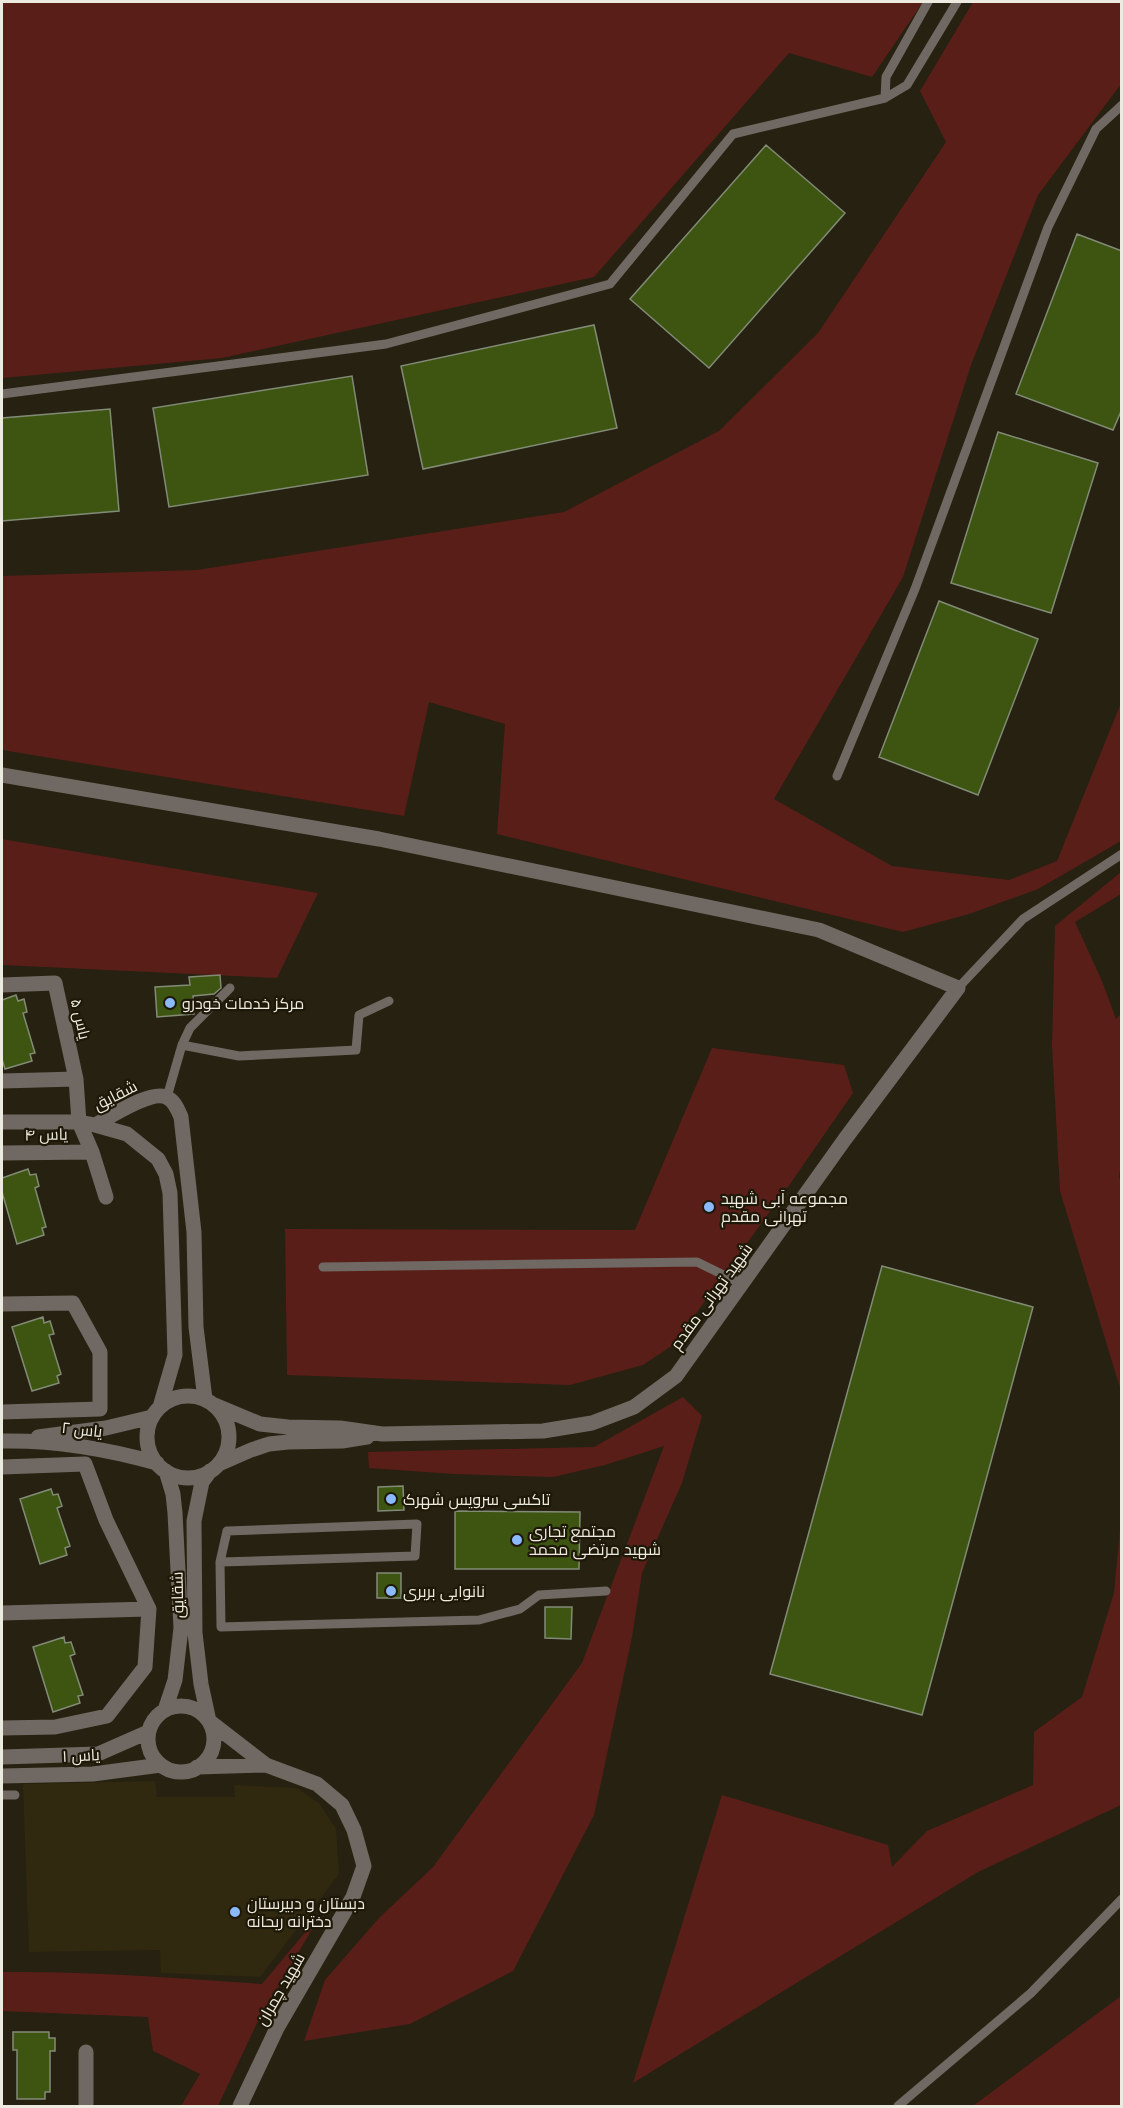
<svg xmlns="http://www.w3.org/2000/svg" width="1123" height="2108" font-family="'Fira Sans',Cairo,sans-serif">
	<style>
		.built { fill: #302910 }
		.green { fill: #5a1e19 }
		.building { fill: #3e5511; stroke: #828b77; stroke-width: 1.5 }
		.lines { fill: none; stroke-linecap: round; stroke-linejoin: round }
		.lane { stroke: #706862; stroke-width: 9 }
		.street { stroke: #706862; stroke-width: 15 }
		.poi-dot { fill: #8cb9fc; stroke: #1d1807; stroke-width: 2 }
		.labels { text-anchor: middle; stroke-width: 4.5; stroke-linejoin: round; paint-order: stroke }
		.poi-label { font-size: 16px; fill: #edeadf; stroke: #1d1807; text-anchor: start }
		.street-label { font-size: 16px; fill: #edeadf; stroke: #1d1807 }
	</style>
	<rect width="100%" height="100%" fill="#262110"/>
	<!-- built -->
	<path class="built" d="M155,1781L157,1797H235L234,1785L297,1788L319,1803L336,1829L339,1874L260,1977L161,1973L160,1950L29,1952L23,1784Z"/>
	<!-- green -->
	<path class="green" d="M2,2H923L872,77L789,53L594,277L222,358L2,378Z
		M973,2H1121V84L1038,195L971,365L903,577L774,799L892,866L1009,880L1057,861L1121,703V841L1038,889L969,914L903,932L497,834L505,724L429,702L404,816L2,750V576L197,570L564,512L719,431L818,333L946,142L920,91Z
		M2,839L318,893L277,978L2,965Z
		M1121,872V894L1075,922L1102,981L1116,1019L1121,1014L1122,1152L1119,1178L1122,1183L1121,1391L1060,1191L1052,1046L1055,926Z
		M712,1048L844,1065L853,1093L790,1184L673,1345L643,1365L570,1385L287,1375L285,1229L635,1230Z
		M683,1397L702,1416L682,1483L642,1573L632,1637L594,1815L513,1971L410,2024L304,2041L325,1980L379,1918L433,1867L582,1663L664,1446L605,1465L553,1477L454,1474L369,1468L368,1452L594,1447Z
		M1121,1519V1805L978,1872L633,2083L722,1795L888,1845L892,1867L927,1831L1033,1785L1034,1732L1082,1697L1114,1593Z
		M322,1912L257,2023L218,2106H181L200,2074L153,2051L148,2017L2,2011V1972C89,1971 175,1978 262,1984Z
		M1121,1996V2106H973Z"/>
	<!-- building -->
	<path class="building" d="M766,145L845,213L709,368L630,299Z
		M1077,234L1122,251V409L1113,430L1016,394Z
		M594,325L617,428L423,469L401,366Z
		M352,376L368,475L169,507L153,408Z
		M110,409L119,511L2,521V418Z
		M998,432L1098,463L1051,613L951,583Z
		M939,601L1038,639L978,795L879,757Z
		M220,975L221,988L214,994L193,996L194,1014L157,1017L155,987L190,985L189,977Z
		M16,995L18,1001L24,999L27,1012L23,1013L35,1053L30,1054L32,1061L5,1069L2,1059V1000Z
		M28,1169L30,1175L36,1174L39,1186L35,1188L46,1227L42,1228L44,1235L17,1244L2,1192V1178Z
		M882,1266L1033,1307L922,1715L770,1674Z
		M43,1317L44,1323L50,1321L54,1334L49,1335L61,1374L57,1376L59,1383L32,1391L12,1327Z
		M403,1486L404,1510L378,1511V1487Z
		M51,1489L53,1495L58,1494L62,1506L57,1508L70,1546L65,1548L67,1555L40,1564L20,1499Z
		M455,1511L580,1512L579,1569H455Z
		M377,1573H401V1598H377Z
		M545,1607H572L571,1639L545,1638Z
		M64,1637L65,1643L71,1642L75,1654L70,1656L83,1695L78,1696L80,1703L53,1712L33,1647Z
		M13,2032H49V2038H55V2051H50V2092H45V2099H17V2050H13Z"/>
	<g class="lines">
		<!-- lane -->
		<path class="lane" d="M885,98L907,85L957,2
			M2,394L386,344L610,284L733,134L885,98L886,77L928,2
			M837,776L915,589L1048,227L1096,129L1122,105
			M958,988L1023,919L1122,854
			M182,1045L239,1056L356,1050L359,1015L389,1001
			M167,1097L182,1045L190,1028L230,988
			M323,1267L697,1262L742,1284
			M220,1562L415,1556L417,1524L227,1531L220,1562L221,1627L479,1620L520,1609L539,1595L606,1591
			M2,1795H15
			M898,2106L1031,1993L1122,1899"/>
		<!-- street -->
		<path class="street" d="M2,775L379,839L819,930L958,988L845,1139L676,1376L634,1407L592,1423L543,1431L382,1434L340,1428L288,1427L260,1424L212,1404
			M2,985L55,983L76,1079L79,1122L92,1152
			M2,1081L76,1079
			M2,1122H79L95,1125L127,1134L158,1159L166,1174L170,1193L175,1355L160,1407
			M95,1125C110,1117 153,1088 168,1098C175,1102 178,1110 181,1117L194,1232L196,1327L205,1399
			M2,1153L92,1152L106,1197
			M2,1304L73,1303L100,1352V1409L2,1412
			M147 1437a41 41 0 1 1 82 0a41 41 0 1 1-82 0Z
			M38,1437L106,1428L152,1417
			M2,1441C54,1440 107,1449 157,1463
			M219,1464L251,1450L269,1444L288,1442L342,1441L367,1437
			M2,1467L85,1464L106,1520L149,1609
			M2,1613L149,1609L145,1667L107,1716L55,1727L2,1728
			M148 1739a33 33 0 1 1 66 0a33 33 0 1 1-66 0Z
			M165,1710L175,1680L181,1628L175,1513L173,1494L166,1471
			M2,1757L98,1754L148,1732
			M197,1767L266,1765L209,1721L201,1684L195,1633L194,1521L202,1482L210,1471
			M2,1776L93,1774L161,1765
			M86,2106V2052
			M240,2106L277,2028L353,1897L364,1866L354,1830L342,1805L317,1784L266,1765"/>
	</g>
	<!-- markers -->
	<g class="poi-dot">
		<circle cx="170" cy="1003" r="6"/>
		<circle cx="709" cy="1207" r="6"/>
		<circle cx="391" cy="1499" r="6"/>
		<circle cx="517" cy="1540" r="6"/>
		<circle cx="391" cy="1591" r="6"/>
		<circle cx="235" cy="1912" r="6"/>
	</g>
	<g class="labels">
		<!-- poi labels -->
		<g class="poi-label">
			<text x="182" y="1009">مرکز خدمات خودرو</text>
			<text x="721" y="1204">مجموعه آبی شهید<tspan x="721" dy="18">تهرانی مقدم</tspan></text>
			<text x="403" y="1505">تاکسی سرویس شهرک</text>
			<text x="529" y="1537">مجتمع تجاری<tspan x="529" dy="18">شهید مرتضی محمد</tspan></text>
			<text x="403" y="1597">نانوایی بربری</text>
			<text x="247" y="1909">دبستان و دبیرستان<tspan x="247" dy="18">دخترانه ریحانه</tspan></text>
		</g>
		<!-- street labels -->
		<g class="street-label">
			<text transform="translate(81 1019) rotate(77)" y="6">یاس ۵</text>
			<text transform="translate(115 1095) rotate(-27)" y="6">شقایق</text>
			<text transform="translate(46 1134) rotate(-1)" y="6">یاس ۴</text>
			<text transform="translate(711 1296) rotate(-54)" y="6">شهید تهرانی مقدم</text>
			<text transform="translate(82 1429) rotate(6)" y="6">یاس ۲</text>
			<text transform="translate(177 1595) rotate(-91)" y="6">شقایق</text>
			<text transform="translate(81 1755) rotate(-3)" y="6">یاس ۱</text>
			<text transform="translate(280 1989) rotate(-60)" y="6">شهید چمران</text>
		</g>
	</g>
	<!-- border -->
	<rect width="1123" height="2108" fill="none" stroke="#edeadf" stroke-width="6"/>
</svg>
